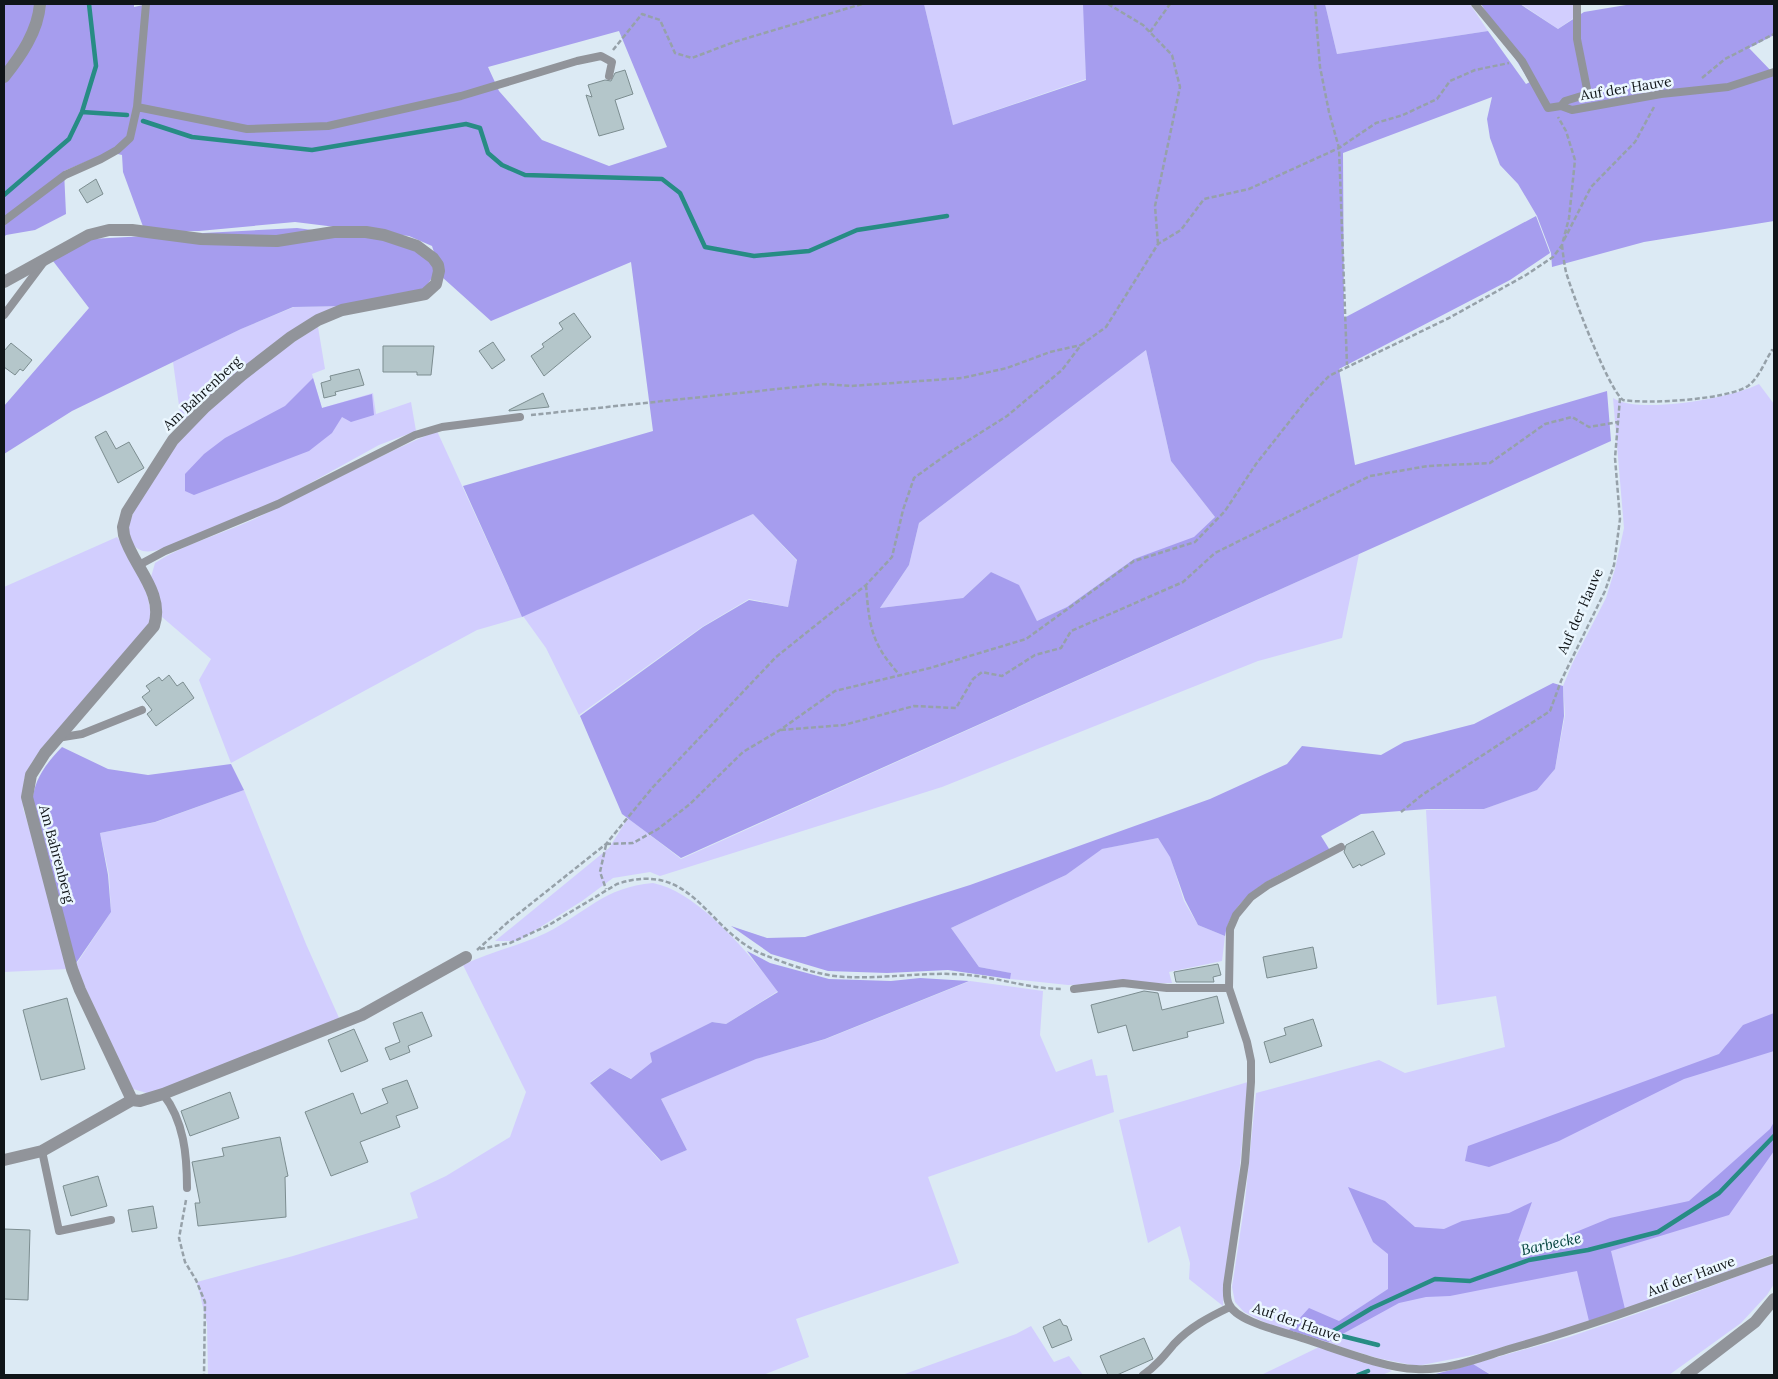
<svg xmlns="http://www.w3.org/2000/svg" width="1778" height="1379" font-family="Lora,serif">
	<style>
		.green { fill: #d2cefe }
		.forest { fill: #a69dee; fill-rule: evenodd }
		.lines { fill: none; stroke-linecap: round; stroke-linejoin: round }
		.stream { stroke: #278c84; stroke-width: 4.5 }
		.building { fill: #b4c6ca; stroke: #7c8d90 }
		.path { stroke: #96a1a9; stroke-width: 2.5; stroke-dasharray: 5 2.5; stroke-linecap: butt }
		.service { stroke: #91949a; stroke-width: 8 }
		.minor { stroke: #91949a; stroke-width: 12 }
		.tertiary { stroke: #91949a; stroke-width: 12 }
		.labels { text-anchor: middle; stroke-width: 5; stroke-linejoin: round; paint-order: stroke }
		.street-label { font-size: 14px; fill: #101518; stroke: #ebf7ff }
		.water-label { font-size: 15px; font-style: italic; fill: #03433e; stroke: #ebf7ff }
	</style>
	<rect width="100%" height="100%" fill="#dceaf4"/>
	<!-- green -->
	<path class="green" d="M924,4H1084L1086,79L953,125Z
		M1325,4H1470L1488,31L1337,54Z
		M1521,4H1575V17L1558,29Z
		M345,306L294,333L182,427L173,362L243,328L294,307Z
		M318,327L325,369L312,374L322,408L373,393L376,414L411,402L416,431L379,445L276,502L164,548C151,552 140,555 131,542C121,528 139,502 147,490C158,473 169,453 183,437C221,394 269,356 318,327Z
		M1146,350L1171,461L1215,517L1194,538L1134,559L1067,607L1037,621L1019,586L991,572L963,598L880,608L909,565L919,523Z
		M1759,384L1774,404V1254L1655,1299L1559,1331L1483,1353L1417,1366L1377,1358L1272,1326L1244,1312L1235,1302L1232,1287L1245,1201L1256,1093L1379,1060L1405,1073L1505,1047L1496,996L1437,1005L1426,810L1484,809L1536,790L1555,769L1565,715L1563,686L1573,662L1606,598L1615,569L1624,528L1613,398C1638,415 1732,398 1759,384Z
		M437,431L522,617L477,630L231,763L199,680L211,659L162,617L151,577L155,563C184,544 219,535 250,521C313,492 373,458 437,431Z
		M753,514L797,561L788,607L749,599L702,627L579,715L546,648L523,616Z
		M117,537C134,556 154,599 150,623L32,762L24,779L23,808L45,879L67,969L4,972V587Z
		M1359,554L1342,638L1258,661L942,787L660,876L650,872L613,878L582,901L518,941H495L609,848L628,818L681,859Z
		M244,790L306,944L340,1020L150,1094L133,1089L75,966L111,912L109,875L100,833L156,822Z
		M1158,838L1170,856L1184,901L1198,925L1225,936L1222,961L1169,972L1172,983L1068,985L1010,979V973L979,967L951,928L1066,875L1101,849Z
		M653,883C699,892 750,955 778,991L726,1024L712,1022L651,1053L652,1062L632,1079L610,1068L590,1082L660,1161L687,1150L661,1099L755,1059L826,1039L970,981L1043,991L1040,1035L1056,1072L1092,1059L1096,1076L1107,1075L1114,1112L928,1177L959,1263L796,1319L809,1357L763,1375H208L207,1324L197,1282L293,1256L418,1218L410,1193L446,1176L510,1137L526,1092L463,965C490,952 518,946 546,933C586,913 604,887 653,883Z
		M1248,1082L1235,1217L1224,1287L1223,1306L1189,1279L1190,1263L1180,1226L1148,1243L1119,1120Z
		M1774,1262V1284L1767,1295L1741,1323L1669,1375H1492L1473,1364L1569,1337L1668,1303Z
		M1031,1326L1054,1362L1069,1356L1083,1375H902L1016,1334Z
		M1319,1347L1392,1371L1382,1375H1261Z"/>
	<!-- forest -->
	<path class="forest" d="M4,4H134V7L148,4H924L953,125L1086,80L1083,4H1325L1337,54L1488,31L1526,84L1530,82L1481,4H1520L1558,29L1584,12L1632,4H1774V35L1749,48L1774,74V221L1644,242L1552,267L1551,253L1537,216L1518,184L1500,165L1490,138L1487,119L1492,97L1343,153L1344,318L1536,216L1550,253L1510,280L1339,369L1355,465L1607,391L1611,441L681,858L622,814L580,716L703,627L749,600L788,607L797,560L753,514L522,617L463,486L653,431L631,262L491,321L442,277L432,246L409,236L295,222L199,231L145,232L123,172L122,155L109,152L64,171L66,214L35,230L6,235L4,237ZM619,31L667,147L609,166L542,140L499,91L488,67ZM1146,350L1171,461L1215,517L1194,537L1134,559L1067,607L1037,621L1019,585L991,572L963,598L880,608L909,565L919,523Z
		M297,228L411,243L430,251L436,272L423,291L346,306L293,307L241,329L72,411L4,454V406L89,308L53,261L90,239Z
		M313,378L322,408L372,394L374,415L351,422L342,417L332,433L309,451L194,495L185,491V474L204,454L225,438L285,406Z
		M1553,683L1563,686L1564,716L1555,769L1537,790L1484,809H1427L1361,814L1321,836L1331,852C1290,870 1234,887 1225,936L1198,925L1185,900L1170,857L1158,838L1102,849L1066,875L951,928L979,967L1011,973L1010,979L948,970L887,973L828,971L771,954L731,926L767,938L805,937L970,885L1210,799L1287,764L1302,746L1381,755L1404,742L1474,724Z
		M62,747L108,769L148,775L231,764L244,790L155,822L100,833L108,875L111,912L74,966L32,804C34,779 45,765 62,747Z
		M747,951L770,963L829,979L891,981L920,978L969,981L825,1039L756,1059L661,1099L687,1150L661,1161L590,1083L610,1068L631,1079L652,1062L650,1053L712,1022L726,1024L778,992Z
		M1774,1013V1051L1684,1079L1559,1141L1489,1167L1465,1161L1468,1146L1719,1054L1743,1025Z
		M1774,1122V1151L1729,1215L1611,1251L1625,1309L1589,1321L1577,1271L1450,1296L1426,1297L1399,1303L1328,1342L1289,1330L1309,1308L1339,1321L1388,1289V1254L1373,1242L1348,1187L1385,1201L1415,1227L1444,1229L1462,1221L1509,1213L1532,1202L1518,1241L1537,1248L1610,1218L1689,1201L1770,1129Z
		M1473,1364L1491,1375H1432Z"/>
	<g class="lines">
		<!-- stream -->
		<path class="stream" d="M82,112L127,115
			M143,121L192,137L312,150L466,124L480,128L488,153L502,165L525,175L662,179L680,193L705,247L754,256L809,251L857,230L947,216
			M4,195L69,139L82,112L96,66L89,4
			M1378,1345L1330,1333L1372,1308L1435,1279L1470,1281L1529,1260L1588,1250L1658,1232L1719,1193L1774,1136
			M1358,1375L1368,1371"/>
	</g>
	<!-- building -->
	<path class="building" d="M625,70L633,94L615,100L624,129L599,136L586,95L592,97L588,85L605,80L611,81L615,73Z
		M96,179L103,194L87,203L79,190Z
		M574,313L591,337L544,376L531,356L544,347L542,344L563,329L559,323Z
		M493,342L505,360L492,369L479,351Z
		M11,343L32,360L23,371L20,369L15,375L4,367V351Z
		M383,346H434L431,375H417V372H383Z
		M359,369L364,385L335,392L336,395L324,398L321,383L331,380L330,376Z
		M543,393L549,407L509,411V410Z
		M106,431L116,449L129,442L144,468L118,483L95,437Z
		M169,675L177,686L183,682L194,698L156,726L147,714L152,710L142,697L150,691L146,686L159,677L162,681Z
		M1373,831L1385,854L1361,866L1360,864L1353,868L1344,852L1346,845Z
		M1313,947L1317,968L1267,978L1263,957Z
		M1218,964L1221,975L1213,977L1214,982H1176L1174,972Z
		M1144,991L1158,993L1162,1010L1217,996L1224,1023L1187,1032L1188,1037L1133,1051L1126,1025L1098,1033L1091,1005Z
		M67,998L85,1069L41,1080L23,1010Z
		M422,1012L432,1036L408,1046L410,1052L390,1060L385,1048L400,1042L393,1023Z
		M1313,1019L1322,1046L1270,1063L1264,1042L1286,1035L1284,1028Z
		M354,1029L368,1061L341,1072L328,1040Z
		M407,1080L418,1108L396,1116L400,1127L360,1142L368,1162L331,1176L305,1112L353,1093L361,1114L388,1103L382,1089Z
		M230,1092L239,1118L190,1136L181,1111Z
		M280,1137L288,1176L285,1177L286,1217L198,1226L195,1203H200L192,1162L224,1156L222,1148Z
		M98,1176L107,1206L71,1216L63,1186Z
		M153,1206L157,1228L132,1232L128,1210Z
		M4,1229L30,1230L28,1300L4,1299Z
		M1060,1319L1063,1325L1067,1326L1072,1340L1052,1348L1043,1327Z
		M1144,1338L1153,1359L1117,1375H1108L1100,1356Z"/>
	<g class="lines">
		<!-- path -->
		<path class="path" d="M1108,4L1143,25L1172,55L1180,87L1155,206L1158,244
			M1315,4L1320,67L1329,112L1339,148L1347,365
			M1150,32L1170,4
			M613,50L642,14L660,20L675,53L692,58L734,42L862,4
			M1702,78L1725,59L1774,34
			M1564,240L1591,187L1635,142L1654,107
			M1562,245C1563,254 1564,263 1566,272C1572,293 1608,389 1623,400C1648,404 1726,400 1748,386C1759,378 1765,361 1772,350L1774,351
			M531,415L825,384L851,386L962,378L1007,368L1050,352L1081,345
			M866,585C869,624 871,644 899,674
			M781,730L844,725L914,706L956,708L973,679L982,672L1002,676L1035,655L1061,648L1071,631L1183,582L1215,553L1370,476L1428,466L1490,463L1545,424L1572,417L1589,427L1618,422
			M1401,812L1422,795L1550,711L1561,681L1605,591L1614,565L1620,519L1615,458L1620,398
			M606,844L633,843L658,829L690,804L743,752L780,730L835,691L930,668L1026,639L1134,561L1195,542L1225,511L1256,464L1308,398L1329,376L1449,318L1526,275L1553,257L1562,245L1569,218L1575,160L1566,131L1558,117
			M606,845L600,872L606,889
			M480,949L510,943L549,925L617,884C693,859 706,930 762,954C787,964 819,976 846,977C887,979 927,971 968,975C1000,978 1030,989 1062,989
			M477,950L508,922L606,844L653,787L776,657L866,585L892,557L903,510L914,478L950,452L1007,416L1062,370L1081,345L1106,327L1158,244L1181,230L1204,199L1249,189L1339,148L1376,123L1403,115L1437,99L1450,81L1475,70L1509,63
			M186,1200L179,1238L185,1262L196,1280L205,1302L204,1375"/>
		<!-- service -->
		<path class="service" d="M1475,4L1522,61L1548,108L1561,106L1572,110L1661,94L1728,87L1774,72
			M1561,106L1565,101L1588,94L1577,39V4
			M137,107L247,129L328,126L461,96L577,61L601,56L612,62L609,76
			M4,221L65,175L101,159L117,150L130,138L137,107L146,4
			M4,315L43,263
			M139,565L165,551L278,504L415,435L442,427L520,417
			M57,738L82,734L142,710
			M1341,847L1268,885L1251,897L1236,915L1230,929L1229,988L1247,1042L1251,1061V1082L1245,1163L1227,1285C1227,1291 1226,1298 1229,1304C1235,1320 1276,1330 1292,1335C1327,1345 1381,1368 1416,1369C1447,1371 1479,1358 1509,1349C1599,1324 1686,1290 1774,1259
			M1074,989L1123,983L1167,988H1229
			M163,1094C184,1121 187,1155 187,1188
			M42,1151L59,1231L111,1220
			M1143,1375C1156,1366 1164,1356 1174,1344C1190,1327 1209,1317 1230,1307"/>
		<!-- minor -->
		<path class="minor" d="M4,77C21,56 38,31 40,4
			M4,282L89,235L109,230H132L201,239L277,241L334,232H366L384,235L417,246L433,258L438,265L439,271L436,284L425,294L342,310L318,320L291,337L242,375L204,408L173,440L127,512L123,527L124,535C132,565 165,592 154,626L45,753L31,775L27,797L72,969L80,990L132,1100
			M4,1160L42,1151L132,1100L140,1101L163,1094L362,1015L466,957"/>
		<!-- tertiary -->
		<path class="tertiary" d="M1686,1375L1755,1322L1774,1299"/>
	</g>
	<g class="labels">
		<!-- street labels -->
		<g class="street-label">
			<text transform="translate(1626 88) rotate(-9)" y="5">Auf der Hauve</text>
			<text transform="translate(202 393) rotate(-43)" y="5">Am Bahrenberg</text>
			<text transform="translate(1580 611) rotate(-66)" y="5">Auf der Hauve</text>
			<text transform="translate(57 854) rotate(75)" y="5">Am Bahrenberg</text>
			<text transform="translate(1691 1276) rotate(-20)" y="5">Auf der Hauve</text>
			<text transform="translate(1297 1322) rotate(19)" y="5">Auf der Hauve</text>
		</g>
		<!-- water labels -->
		<g class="water-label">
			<text transform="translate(1551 1244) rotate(-12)" y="5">Barbecke</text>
		</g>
	</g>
	<!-- border -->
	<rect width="1778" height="1379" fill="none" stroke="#101518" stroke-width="10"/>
</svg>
